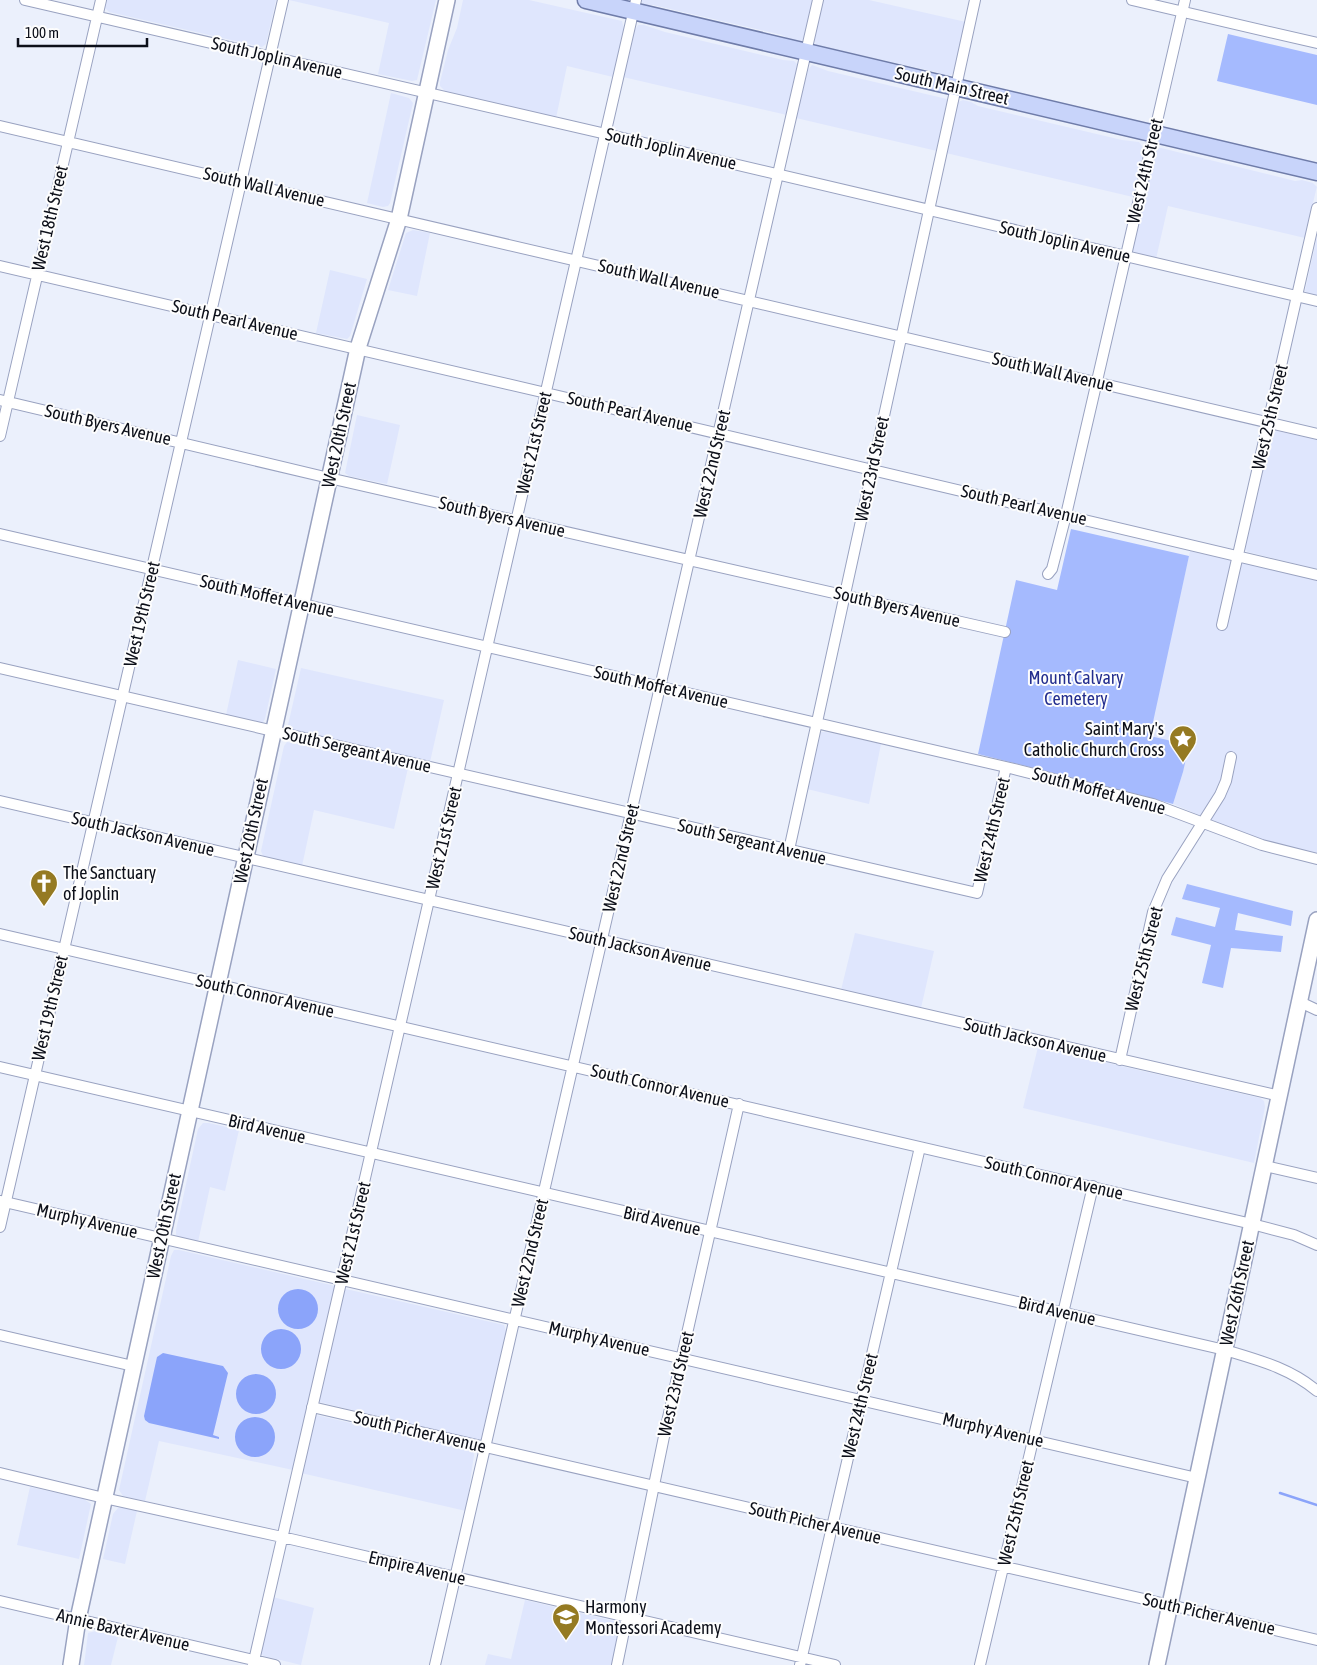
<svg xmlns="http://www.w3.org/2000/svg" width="1317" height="1665" font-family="'Asap Condensed',sans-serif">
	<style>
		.built { fill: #dfe6fd }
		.green { fill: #a5bafe }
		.water { fill: #8ba4fa }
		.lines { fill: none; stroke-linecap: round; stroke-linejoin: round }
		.stream { stroke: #8ba4fa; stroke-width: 2.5 }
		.minor-casing { stroke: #99a2c0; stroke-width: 12 }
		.secondary-casing { stroke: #99a2c0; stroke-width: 18 }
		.primary-casing { stroke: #6f7ca9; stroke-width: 19 }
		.minor { stroke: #fff; stroke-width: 10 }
		.secondary { stroke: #fff; stroke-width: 15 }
		.primary { stroke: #c8d4fa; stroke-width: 16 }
		.labels { text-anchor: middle; stroke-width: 4; stroke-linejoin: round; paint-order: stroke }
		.street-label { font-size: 18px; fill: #0c0f19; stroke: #fdfdfd }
		.park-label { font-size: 18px; fill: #232d8e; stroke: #fdfdfd }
		.poi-label { font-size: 18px; fill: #0c0f19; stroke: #fdfdfd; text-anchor: start }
	</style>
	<rect width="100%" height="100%" fill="#ebf0fc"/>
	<!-- built -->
	<path class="built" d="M106,0H276L266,44L262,47L109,12L105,8Z
		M289,0H436L417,80L412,81L378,74L389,23Z
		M463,0H529L622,21L624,29L613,77L567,66L556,118L446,92L440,86V82L448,50L457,28Z
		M641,0H814L805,36L802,41H799L790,40L782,35L653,5L647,6L643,4Z
		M823,0H869L966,22L953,73L951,75H943L936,72L816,45L814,39Z
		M638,25H644L665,32L783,60L794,61L798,65L787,115L623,77L635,30Z
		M812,65L828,71L947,99V105L937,151L796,118L808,70Z
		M391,93L409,98L413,103L390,203L388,206L383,207L367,203Z
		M963,100L971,102L978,106L1122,140L1139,142L1144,149L1133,197L946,153L956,105L958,102Z
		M1161,148L1295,181L1302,180L1313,183L1317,187L1316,190L1305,238L1168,206L1156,259L1133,253L1132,249L1156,149Z
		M413,230L430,233L417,296L388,290L406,233Z
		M1317,237V296L1308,294L1305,291Z
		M330,270L367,279L350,336L347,339L316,333Z
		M357,415L400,425L387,484L349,476L345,473Z
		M1277,431L1317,440V569L1248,552L1245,549L1271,436L1273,433Z
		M1190,551L1317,580V853L1313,854L1261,841L1173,804L1183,772L1149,737Z
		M238,660L276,669L265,719L263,722H256L226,715Z
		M301,668L444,700L430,762L290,729L288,725Z
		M821,732H826L881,744L869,804L807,789Z
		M287,742L408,768L394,829L314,810L302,866L263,856L261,851L284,746Z
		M855,933L934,951L921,1008L841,990Z
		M1038,1047L1260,1098L1264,1101L1265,1107L1254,1163L1023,1108Z
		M203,1123H209L239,1130L225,1191L210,1187L198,1242L180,1238L176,1235V1230L198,1129Z
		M174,1250H179L331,1285L334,1286V1290L293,1470L159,1441L145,1501L123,1496L119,1490L171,1256Z
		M346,1289L504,1325L506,1331L481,1439L477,1440L319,1402L343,1292Z
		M316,1415L473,1451L474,1455L466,1511L301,1473Z
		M30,1487L84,1499L91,1504L79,1559L17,1545Z
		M122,1507L137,1511L125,1564L103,1559L113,1514L118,1508Z
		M273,1597L314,1608L301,1665L264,1656L261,1654Z
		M525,1600L618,1622L620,1627L612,1665H485L488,1654L511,1659Z
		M96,1631L118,1637L111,1665H84L88,1633Z"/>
	<!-- green -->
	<path class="green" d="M1228,34L1317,55V105L1217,81Z
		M1071,529L1189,556L1150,736L1189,745L1183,772L1173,804L1140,795L978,754L1016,580L1057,590Z
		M1187,884L1293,911L1291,926L1238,913L1235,930L1283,936L1281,952L1231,948L1223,988L1202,983L1211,945L1171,935L1176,917L1215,927L1220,908L1182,899Z"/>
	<!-- water -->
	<path class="water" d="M278 1309a20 20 0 1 1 40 0a20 20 0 1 1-40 0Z
		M261 1349a20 20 0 1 1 40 0a20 20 0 1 1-40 0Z
		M163,1353L223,1366L228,1373L213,1435L219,1437V1439L149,1423L145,1420L144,1416L157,1357Z
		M236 1394a20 20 0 1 1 40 0a20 20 0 1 1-40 0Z
		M235 1437a20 20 0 1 1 40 0a20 20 0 1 1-40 0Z"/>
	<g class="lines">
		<!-- stream -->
		<path class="stream" d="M1280,1493L1317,1505"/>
		<!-- minor casing -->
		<g class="minor-casing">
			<path id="minor" d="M25,0L606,134L1317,301
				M1132,0L1317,43
				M0,126L1317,434
				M0,266L546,393L1317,575
				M0,400L329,478L1005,632
				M0,436L101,0
				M0,534L1006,767L1153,804L1262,845L1317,859
				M1048,574L1052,569L1066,515L1185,0
				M1222,625L1317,208
				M0,668L977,893L1006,767
				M0,801L1280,1096
				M789,850L975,0
				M0,934L1252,1224L1294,1235L1317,1245
				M1300,1002L1317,1010
				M1120,1060L1153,912L1167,879L1220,795L1226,781L1231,757
				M0,1067L1225,1350C1258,1360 1290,1368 1317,1391
				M1265,1166L1317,1178
				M1,1201L1197,1478
				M0,1227L283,0
				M0,1335L133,1366
				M312,1407L1170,1605L1317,1640
				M0,1473L104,1498L282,1537L835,1665
				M0,1601L275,1665
				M253,1665L636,0
				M435,1665L818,0
				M617,1665L667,1422L739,1104
				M800,1665L920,1147
				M980,1665L1093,1186"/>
		</g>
		<!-- secondary casing -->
		<g class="secondary-casing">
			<path id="secondary" d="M71,1665L78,1619L358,348L399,219L447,0
				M1157,1665L1317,920"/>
		</g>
		<!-- primary casing -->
		<g class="primary-casing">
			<path id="primary" d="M586,0L1317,172"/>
		</g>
		<!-- minor -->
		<use href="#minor" class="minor"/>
		<!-- secondary -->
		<use href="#secondary" class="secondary"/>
		<!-- primary -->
		<use href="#primary" class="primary"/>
	</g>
	<!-- icons -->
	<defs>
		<g id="sight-pin" transform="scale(1.4375)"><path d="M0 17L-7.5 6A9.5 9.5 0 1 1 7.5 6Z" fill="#957a22" stroke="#fdfdfd"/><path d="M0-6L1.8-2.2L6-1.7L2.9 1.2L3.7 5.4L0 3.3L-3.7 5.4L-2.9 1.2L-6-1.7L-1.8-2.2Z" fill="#fff"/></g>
		<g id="church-pin" transform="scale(1.4375)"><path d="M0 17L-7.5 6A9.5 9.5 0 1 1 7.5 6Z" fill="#957a22" stroke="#fdfdfd"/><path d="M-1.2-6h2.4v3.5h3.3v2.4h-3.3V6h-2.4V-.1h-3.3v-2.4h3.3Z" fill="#fff"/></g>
		<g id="school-pin" transform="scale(1.4375)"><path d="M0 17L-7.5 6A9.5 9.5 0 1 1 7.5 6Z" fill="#957a22" stroke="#fdfdfd"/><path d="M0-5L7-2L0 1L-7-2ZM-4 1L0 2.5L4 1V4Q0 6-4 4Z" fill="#fff"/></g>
	</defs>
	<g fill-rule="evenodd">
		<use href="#sight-pin" x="1183" y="739"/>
		<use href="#church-pin" x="44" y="883"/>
		<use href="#school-pin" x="566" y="1617"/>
	</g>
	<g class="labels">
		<!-- street labels -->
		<g class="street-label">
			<text transform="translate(277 58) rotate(13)" y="6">South Joplin Avenue</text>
			<text transform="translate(952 86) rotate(13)" y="6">South Main Street</text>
			<text transform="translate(671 149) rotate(13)" y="6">South Joplin Avenue</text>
			<text transform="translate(1145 171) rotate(-77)" y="6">West 24th Street</text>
			<text transform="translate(264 187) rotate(13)" y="6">South Wall Avenue</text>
			<text transform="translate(50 218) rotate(-77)" y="6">West 18th Street</text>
			<text transform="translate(1065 242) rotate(13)" y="6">South Joplin Avenue</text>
			<text transform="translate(659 279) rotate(13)" y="6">South Wall Avenue</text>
			<text transform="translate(235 320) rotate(13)" y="6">South Pearl Avenue</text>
			<text transform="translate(1053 372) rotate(13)" y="6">South Wall Avenue</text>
			<text transform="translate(630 412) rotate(13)" y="6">South Pearl Avenue</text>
			<text transform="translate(1270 417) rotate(-77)" y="6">West 25th Street</text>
			<text transform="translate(108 425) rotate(13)" y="6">South Byers Avenue</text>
			<text transform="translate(339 435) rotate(-78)" y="6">West 20th Street</text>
			<text transform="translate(534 443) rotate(-77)" y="6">West 21st Street</text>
			<text transform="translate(712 464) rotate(-77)" y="6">West 22nd Street</text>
			<text transform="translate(872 469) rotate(-78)" y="6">West 23rd Street</text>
			<text transform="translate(1024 505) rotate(13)" y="6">South Pearl Avenue</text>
			<text transform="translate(502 517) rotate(13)" y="6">South Byers Avenue</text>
			<text transform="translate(267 596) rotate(13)" y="6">South Moffet Avenue</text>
			<text transform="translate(897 607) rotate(13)" y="6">South Byers Avenue</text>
			<text transform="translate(142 614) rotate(-77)" y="6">West 19th Street</text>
			<text transform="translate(661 687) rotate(13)" y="6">South Moffet Avenue</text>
			<text transform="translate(357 750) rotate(13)" y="6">South Sergeant Avenue</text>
			<text transform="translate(1099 791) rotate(15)" y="6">South Moffet Avenue</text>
			<text transform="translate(992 830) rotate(-77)" y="6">West 24th Street</text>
			<text transform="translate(251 831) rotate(-78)" y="6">West 20th Street</text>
			<text transform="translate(143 834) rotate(13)" y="6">South Jackson Avenue</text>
			<text transform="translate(444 838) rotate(-77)" y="6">West 21st Street</text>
			<text transform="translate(752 842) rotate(13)" y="6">South Sergeant Avenue</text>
			<text transform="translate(621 858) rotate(-77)" y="6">West 22nd Street</text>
			<text transform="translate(640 949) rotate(13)" y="6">South Jackson Avenue</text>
			<text transform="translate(1144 959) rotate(-76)" y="6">West 25th Street</text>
			<text transform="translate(265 996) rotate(13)" y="6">South Connor Avenue</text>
			<text transform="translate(50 1008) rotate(-77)" y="6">West 19th Street</text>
			<text transform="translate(1035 1040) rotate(13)" y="6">South Jackson Avenue</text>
			<text transform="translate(660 1086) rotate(13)" y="6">South Connor Avenue</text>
			<text transform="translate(267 1129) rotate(13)" y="6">Bird Avenue</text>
			<text transform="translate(1054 1178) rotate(13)" y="6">South Connor Avenue</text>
			<text transform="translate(87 1221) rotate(13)" y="6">Murphy Avenue</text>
			<text transform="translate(662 1221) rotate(13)" y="6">Bird Avenue</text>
			<text transform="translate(164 1226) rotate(-78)" y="6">West 20th Street</text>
			<text transform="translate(353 1233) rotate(-77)" y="6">West 21st Street</text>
			<text transform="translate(530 1253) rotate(-77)" y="6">West 22nd Street</text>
			<text transform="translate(1237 1293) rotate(-78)" y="6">West 26th Street</text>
			<text transform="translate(1057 1311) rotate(13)" y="6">Bird Avenue</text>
			<text transform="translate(599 1339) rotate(13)" y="6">Murphy Avenue</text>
			<text transform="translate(676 1384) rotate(-77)" y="6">West 23rd Street</text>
			<text transform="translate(860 1406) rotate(-77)" y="6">West 24th Street</text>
			<text transform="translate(993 1430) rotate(13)" y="6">Murphy Avenue</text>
			<text transform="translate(420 1432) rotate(13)" y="6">South Picher Avenue</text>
			<text transform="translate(1016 1513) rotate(-77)" y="6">West 25th Street</text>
			<text transform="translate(815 1523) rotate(13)" y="6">South Picher Avenue</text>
			<text transform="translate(417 1568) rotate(13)" y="6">Empire Avenue</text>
			<text transform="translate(1209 1614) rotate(13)" y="6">South Picher Avenue</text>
			<text transform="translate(123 1630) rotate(13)" y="6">Annie Baxter Avenue</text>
		</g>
		<!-- park labels -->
		<g class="park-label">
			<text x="1076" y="684">Mount Calvary<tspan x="1076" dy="21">Cemetery</tspan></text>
		</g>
		<!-- poi labels -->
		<g class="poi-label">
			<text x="1164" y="735" text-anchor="end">Saint Mary's<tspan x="1164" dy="21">Catholic Church Cross</tspan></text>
			<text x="63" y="879">The Sanctuary<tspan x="63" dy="21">of Joplin</tspan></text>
			<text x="585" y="1613">Harmony<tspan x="585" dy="21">Montessori Academy</tspan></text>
		</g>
	</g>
	<!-- scale -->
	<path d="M18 38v8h129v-8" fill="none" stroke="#0c0f19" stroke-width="2.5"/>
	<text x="25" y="38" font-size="15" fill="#0c0f19" stroke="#fdfdfd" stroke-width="4" paint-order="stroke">100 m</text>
</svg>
